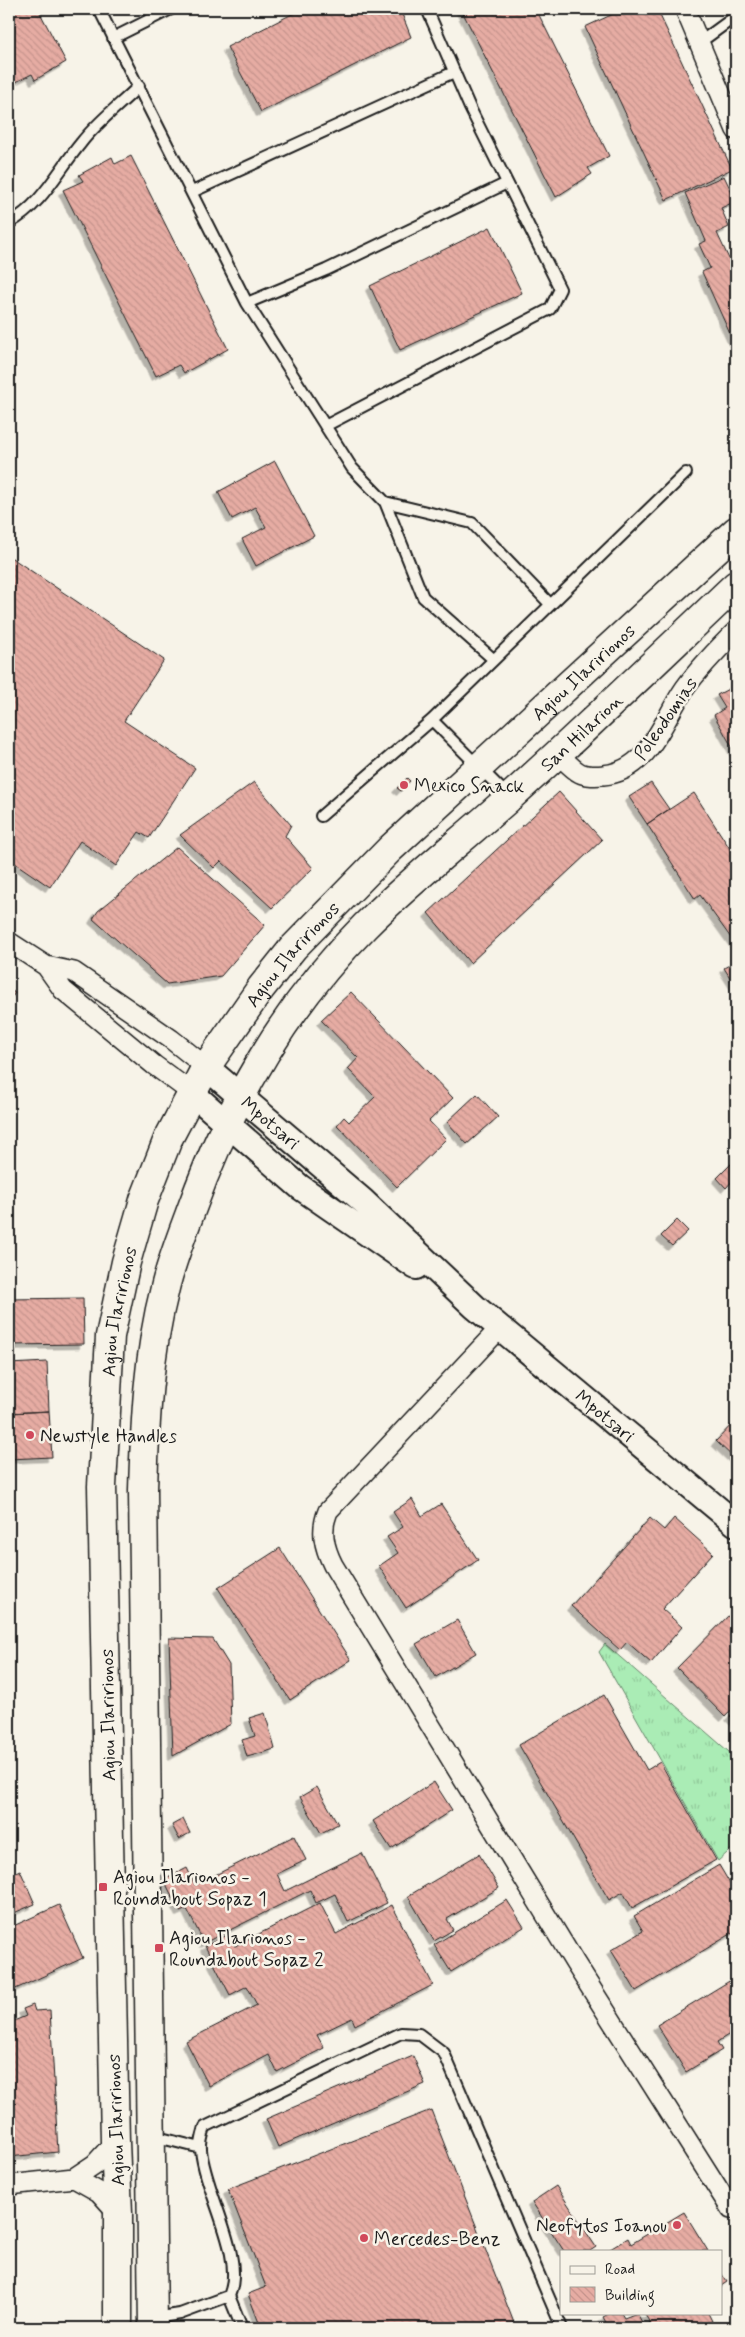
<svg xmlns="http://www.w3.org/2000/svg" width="745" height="2337" font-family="Mynerve,sans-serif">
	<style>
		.grass { fill: url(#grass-tufts); stroke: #638468 }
		.building { fill: url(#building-back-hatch); stroke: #1c1c1c; filter: url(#shadow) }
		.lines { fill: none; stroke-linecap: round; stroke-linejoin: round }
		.service-casing { stroke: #1c1c1c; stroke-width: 14 }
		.minor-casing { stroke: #1c1c1c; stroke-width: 22 }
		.tertiary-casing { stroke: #1c1c1c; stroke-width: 28 }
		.secondary-casing { stroke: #1c1c1c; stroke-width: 31 }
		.service { stroke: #f7f3e8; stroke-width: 10 }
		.minor { stroke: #f7f3e8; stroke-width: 19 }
		.tertiary { stroke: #f7f3e8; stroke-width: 24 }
		.secondary { stroke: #f7f3e8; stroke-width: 28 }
		.poi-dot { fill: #d1495b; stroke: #f7f3e8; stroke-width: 2 }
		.labels { text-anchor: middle; stroke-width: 5; stroke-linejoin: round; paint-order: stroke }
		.street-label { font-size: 19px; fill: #1c1c1c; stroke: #f7f3e8 }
		.poi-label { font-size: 19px; fill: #1c1c1c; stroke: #f7f3e8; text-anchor: start }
	</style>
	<defs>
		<pattern id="grass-tufts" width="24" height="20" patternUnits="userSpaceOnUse" patternTransform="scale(1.25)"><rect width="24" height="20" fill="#aaecb5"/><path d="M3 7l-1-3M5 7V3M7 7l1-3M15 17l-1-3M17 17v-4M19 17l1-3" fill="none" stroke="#92ca9b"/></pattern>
		<pattern id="building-back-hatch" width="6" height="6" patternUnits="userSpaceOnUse" patternTransform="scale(1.25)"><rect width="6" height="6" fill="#e6aca3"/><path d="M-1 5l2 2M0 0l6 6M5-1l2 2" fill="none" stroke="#c5938c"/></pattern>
		<filter id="shadow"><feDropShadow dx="-4.5" dy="4.5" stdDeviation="0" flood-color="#0004"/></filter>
	</defs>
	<rect width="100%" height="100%" fill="#f7f3e8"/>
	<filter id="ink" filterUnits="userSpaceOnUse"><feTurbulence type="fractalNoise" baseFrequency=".02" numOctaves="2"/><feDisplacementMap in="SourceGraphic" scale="10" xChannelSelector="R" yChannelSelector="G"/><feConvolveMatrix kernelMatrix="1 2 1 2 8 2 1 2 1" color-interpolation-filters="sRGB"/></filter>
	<g filter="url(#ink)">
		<!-- grass -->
		<path class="grass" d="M605,1644L736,1758V1845L718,1861L599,1652Z"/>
		<!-- building -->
		<path class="building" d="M9,9H38L66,62L35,80L32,74L10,85Z
			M302,9H400L411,37L261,112L227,47Z
			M461,9H536L609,156L588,168L592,174L556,197Z
			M624,9H657L732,169L666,200L585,27Z
			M131,156L228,349L184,373L179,365L156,376L63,190L83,181L79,175L112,157L115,164Z
			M724,176L736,201L721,208L729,227L717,233L730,261L736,258V347L702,272L710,268L699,244L706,241L685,193Z
			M490,227L522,293L400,350L370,286Z
			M275,461L314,536L256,566L242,539L266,527L255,507L232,519L218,492Z
			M9,556L164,660L124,721L195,768L149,838L139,832L116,866L80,841L50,887L9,859Z
			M736,685V754L714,715L725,708L717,695Z
			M407,778L410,781L401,791L397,788Z
			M254,782L291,825L285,836L313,868L272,908L221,861L214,868L180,835Z
			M651,783L669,809L647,824L629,797Z
			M559,792L602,840L470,963L428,913Z
			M694,793L736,858V945L700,895L695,899L647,824Z
			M177,847L265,925L221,976L167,984L93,919L98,911Z
			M736,961V987L724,968Z
			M9,989L15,993L9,1001Z
			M351,992L453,1098L429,1121L446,1139L397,1187L337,1125L344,1117L349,1122L375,1097L348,1069L358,1058L321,1020Z
			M477,1094L498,1117L467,1144L447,1122Z
			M736,1159V1177L726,1188L717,1178Z
			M677,1220L688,1231L672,1246L661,1236Z
			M83,1298L84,1344L9,1345V1299Z
			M47,1362L49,1411L9,1413V1364Z
			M49,1411L52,1457L9,1459V1413Z
			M736,1420V1460L716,1441Z
			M412,1499L422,1516L441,1504L478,1560L406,1608L379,1566L398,1553L387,1537L403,1527L393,1512Z
			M650,1518L664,1530L674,1518L713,1553L662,1609L682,1627L651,1663L627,1642L620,1650L571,1606Z
			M280,1548L351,1660L290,1700L218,1588Z
			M736,1608V1705L725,1717L677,1668Z
			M457,1620L476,1653L436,1677L416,1644Z
			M169,1638L213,1639L229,1665L231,1724L173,1756Z
			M604,1695L647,1770L660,1762L716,1860L632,1908L623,1892L609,1900L519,1745Z
			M736,1709V1722L730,1716Z
			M265,1713L275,1749L247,1757L242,1740L255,1736L249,1718Z
			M434,1782L452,1810L391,1849L373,1821Z
			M317,1787L338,1824L321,1833L300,1797Z
			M183,1819L190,1833L179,1839L172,1825Z
			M294,1836L306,1860L277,1874L285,1891L362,1853L387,1903L348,1922L335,1894L316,1903L310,1890L204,1943L187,1909L180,1912L164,1880L187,1868L195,1885Z
			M479,1854L499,1888L447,1919L453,1930L434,1941L408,1896Z
			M719,1865L736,1894V1931L636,1991L611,1950L643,1931L634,1916Z
			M20,1870L35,1904L9,1915V1875Z
			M507,1900L524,1927L451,1972L434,1945Z
			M320,1903L336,1934L392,1905L433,1985L355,2025L352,2018L317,2035L324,2048L277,2072L269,2055L209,2086L186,2041L257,2005L247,1986L230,1995L205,1946L229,1934L235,1946Z
			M59,1905L83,1958L9,1992V1928Z
			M736,1977V2030L717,2042L722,2050L686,2072L657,2025Z
			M33,2005L35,2011L50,2010L58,2152L9,2157V2023L26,2016L23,2009Z
			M413,2056L425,2084L278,2147L266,2119Z
			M431,2110L516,2328H261L248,2294L266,2287L228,2189Z
			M556,2186L596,2247L590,2251H564L532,2202Z
			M684,2212L708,2251H607L628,2238L631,2244Z
			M721,2273L727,2282L721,2286Z
			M610,2313H621L624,2318L637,2313L645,2328H609L603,2317Z
			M644,2313H708L712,2321L700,2328H653Z"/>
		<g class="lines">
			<!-- service casing -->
			<g class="service-casing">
				<path id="service" d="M99,9L247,303L352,468L385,502L423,597L493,659
					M113,38L171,9
					M699,43L736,16
					M192,192L454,72
					M9,223C42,205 57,172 81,143C97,122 120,105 139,86
					M247,303L326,270L507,183
					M325,426L550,309L560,289L470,108L427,9
					M385,502L472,523L550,604
					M432,720L509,797
					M321,816L432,720L686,473
					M153,2136L201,2148
					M229,2296L242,2328
					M155,2318L180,2314L229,2296C246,2257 205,2193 201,2150C200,2143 203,2134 205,2127L401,2033L419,2034L444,2053L562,2328"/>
			</g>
			<!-- minor casing -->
			<g class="minor-casing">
				<path id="minor" d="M685,9L736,130
					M557,753C564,759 572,769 580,773C586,776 597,776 603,775C650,771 662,721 685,688C700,667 718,649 736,631
					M9,942L46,966L74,972L171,1039L206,1067
					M46,966L63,990L154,1065L192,1093
					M500,1328L328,1511C320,1530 324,1547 333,1565L575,1963L731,2209L736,2205
					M74,2178L99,2192L118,2213
					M9,2185L74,2178L95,2164L115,2142"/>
			</g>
			<!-- tertiary casing -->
			<g class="tertiary-casing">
				<g id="tertiary">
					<path id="s1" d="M206,1067L363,1201L475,1307L736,1524"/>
					<path d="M192,1093L300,1187L416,1267"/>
				</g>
			</g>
			<!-- secondary casing -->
			<g class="secondary-casing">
				<g id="secondary">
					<path id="s2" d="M118,2328V2213L115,2142L102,1486L110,1336L126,1262L144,1200L168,1139L206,1067L261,988L293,948L390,849L736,531"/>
					<path id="s3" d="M153,2328L143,1490C145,1422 148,1354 165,1288C171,1263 181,1237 190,1213C228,1106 284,1007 365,926C411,880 461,841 509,798C586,729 661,656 736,585"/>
				</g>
			</g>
			<!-- service -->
			<use href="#service" class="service"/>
			<!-- minor -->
			<use href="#minor" class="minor"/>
			<!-- tertiary -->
			<use href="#tertiary" class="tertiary"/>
			<!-- secondary -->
			<use href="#secondary" class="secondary"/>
		</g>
	</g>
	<!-- markers -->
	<g class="poi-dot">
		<circle cx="404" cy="785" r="5"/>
		<circle cx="30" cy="1435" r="5"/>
		<rect x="98" y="1882" width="10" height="10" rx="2.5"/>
		<rect x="154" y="1943" width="10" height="10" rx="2.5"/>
		<circle cx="677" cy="2225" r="5"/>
		<circle cx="364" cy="2238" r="5"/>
	</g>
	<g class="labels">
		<!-- street labels -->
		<g class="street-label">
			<text dy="7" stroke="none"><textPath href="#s2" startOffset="1828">Agiou Ilaririonos</textPath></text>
			<text transform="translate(665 718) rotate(-55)" y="7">Poleodomias</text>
			<text dy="7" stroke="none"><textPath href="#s3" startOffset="1750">San Hilarion</textPath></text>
			<text dy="7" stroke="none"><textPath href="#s2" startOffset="1422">Agiou Ilaririonos</textPath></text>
			<text dy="7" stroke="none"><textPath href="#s1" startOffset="85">Mpotsari</textPath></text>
			<text dy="7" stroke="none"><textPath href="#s2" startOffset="1018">Agiou Ilaririonos</textPath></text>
			<text dy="7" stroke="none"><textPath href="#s1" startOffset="530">Mpotsari</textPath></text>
			<text transform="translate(107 1715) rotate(-91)" y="7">Agiou Ilaririonos</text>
			<text transform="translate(115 2120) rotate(-92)" y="7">Agiou Ilaririonos</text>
		</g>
		<!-- poi labels -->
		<g class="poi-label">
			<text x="414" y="792">Mexico Snack</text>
			<text x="40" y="1442">Newstyle Handles</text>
			<text x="113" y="1883">Agiou Ilarionos -<tspan x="113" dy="22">Roundabout Sopaz 1</tspan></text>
			<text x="169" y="1944">Agiou Ilarionos -<tspan x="169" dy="22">Roundabout Sopaz 2</tspan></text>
			<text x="667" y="2232" text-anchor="end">Neofytos Ioanou</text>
			<text x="374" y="2245">Mercedes-Benz</text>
		</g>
	</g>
	<!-- margin -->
	<rect width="745" height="2337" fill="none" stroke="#f7f3e8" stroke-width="30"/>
	<rect x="15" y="15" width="715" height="2307" fill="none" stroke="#1c1c1c" stroke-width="2" filter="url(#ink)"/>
	<!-- legend -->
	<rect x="560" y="2250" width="162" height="65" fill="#f7f3e8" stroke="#9f9d96"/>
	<rect x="570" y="2266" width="25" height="8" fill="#f7f3e8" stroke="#9f9d96"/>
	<text x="605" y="2274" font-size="15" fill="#1c1c1c">Road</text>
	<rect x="570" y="2287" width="25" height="15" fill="url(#building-back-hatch)" stroke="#9f9d96"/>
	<text x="605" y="2300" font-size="15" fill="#1c1c1c">Building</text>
</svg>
